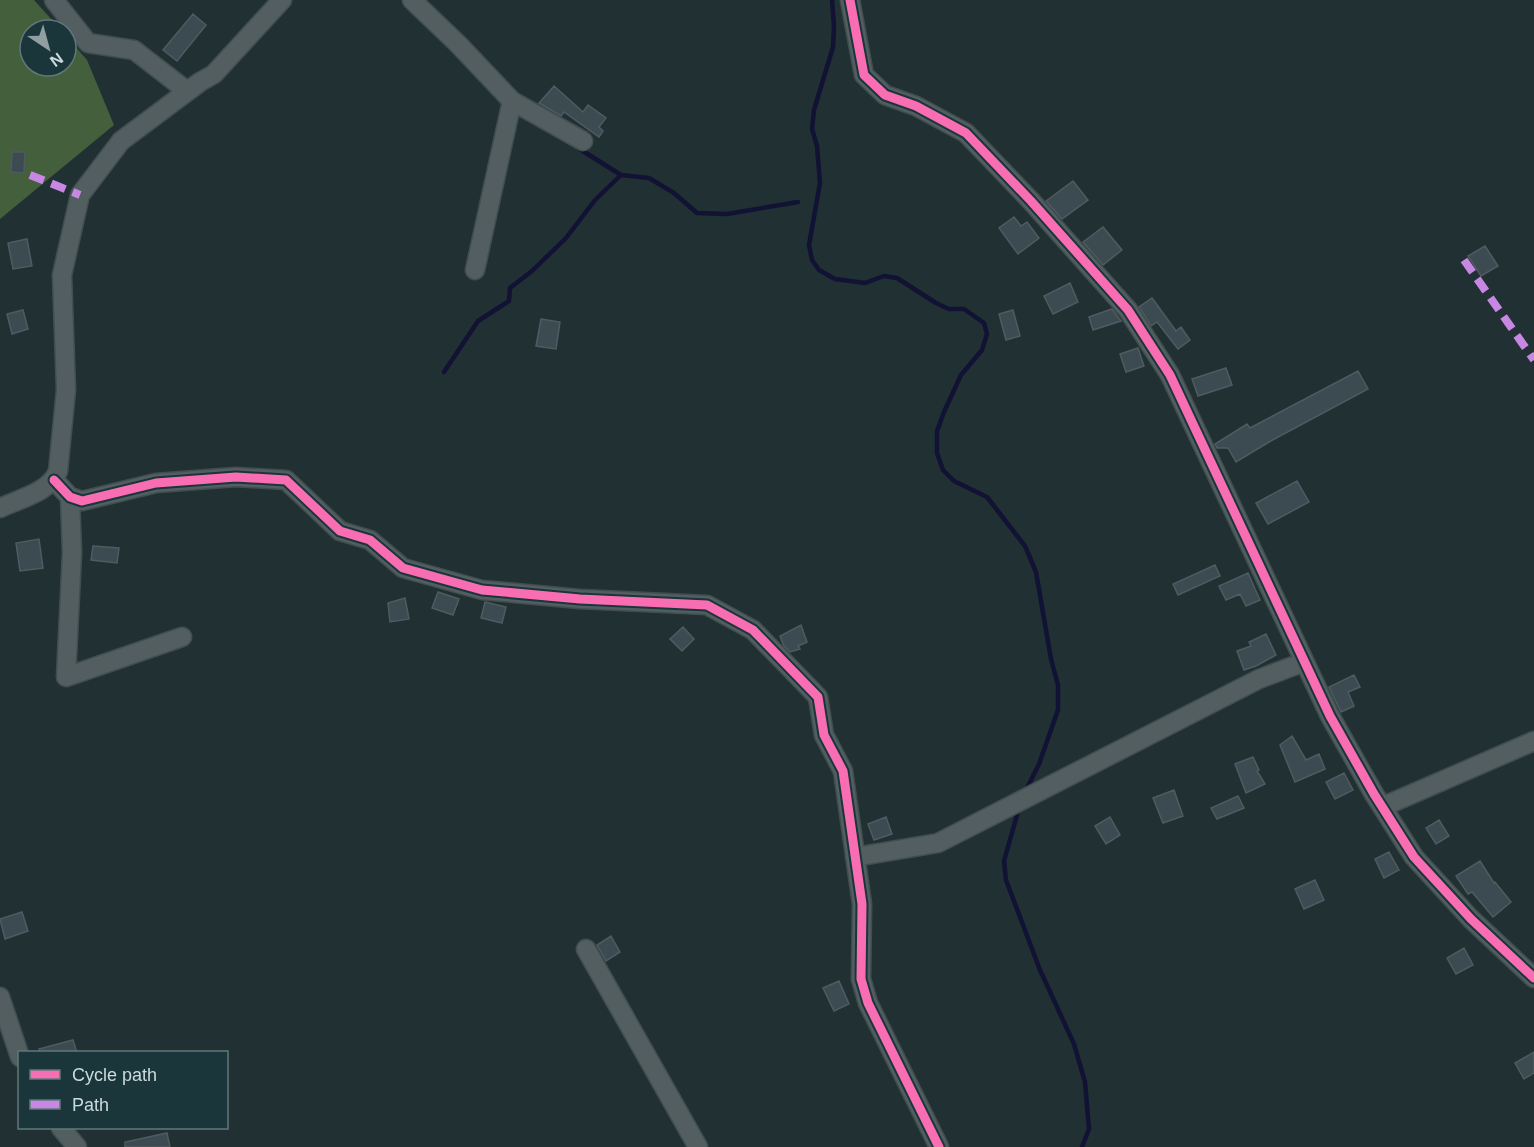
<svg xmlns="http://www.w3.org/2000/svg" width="1534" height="1147" font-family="Helvetica,sans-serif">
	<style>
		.forest { fill: #435f3c }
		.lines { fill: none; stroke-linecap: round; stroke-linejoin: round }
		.stream { stroke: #111234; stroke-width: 4.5 }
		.building { fill: #3c4b52; stroke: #505b5f; stroke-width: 1.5 }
		.minor-casing { stroke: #414e50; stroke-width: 21 }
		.minor { stroke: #525e5f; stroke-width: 18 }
		.quiet { stroke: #c787e3; stroke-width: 8; stroke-dasharray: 15 8; stroke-linecap: butt }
		.cycleway-casing { stroke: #1a363a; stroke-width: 13 }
		.cycleway { stroke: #f96db3; stroke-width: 9 }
	</style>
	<rect width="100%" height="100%" fill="#213033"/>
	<!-- forest -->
	<path class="forest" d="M0,0H34L61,30H30V66H66V36L87,60L114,125L0,219Z"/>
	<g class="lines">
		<!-- stream -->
		<path class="stream" d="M832,0L834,26L833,47L814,110L812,129L817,146L820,183L809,245L812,260L819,270L835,279L865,283L884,276L897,278L936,303L949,309H964L984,323L987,334L982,350L961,375L944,412L937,431V453L943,470L954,481L987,497L1025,546L1036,572L1051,659L1058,685V710L1039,764L1025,792
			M578,148L621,175
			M444,372L478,321L509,301L510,288L532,271L566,238L595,200L621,175L649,178L674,193L697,213L727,214L798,202
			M1019,808L1004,861L1006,880L1040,970L1074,1044L1085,1082L1089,1129L1082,1147"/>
	</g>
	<!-- building -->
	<path class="building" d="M193,14L206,25L177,61L163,50Z
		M554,86L583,112L588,105L606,118L599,127L603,131L599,137L564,112L561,116L539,103Z
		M12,152H25L24,173L11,172Z
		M1073,181L1088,200L1062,219L1046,201Z
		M1014,217L1021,226L1027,222L1039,238L1018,254L999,228Z
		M1103,227L1122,250L1103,265L1083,242Z
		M27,239L32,266L13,269L8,243Z
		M1485,246L1498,266L1481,276L1468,256Z
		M1070,283L1078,302L1053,314L1044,296Z
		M1152,298L1176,331L1181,327L1190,340L1178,349L1157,322L1151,326L1139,307Z
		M1112,309L1121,321L1093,330L1089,317Z
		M23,310L28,329L12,334L7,314Z
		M1013,310L1020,336L1006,340L999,314Z
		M541,319L560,322L556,349L536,346Z
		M1138,348L1144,366L1126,372L1120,354Z
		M1226,368L1232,385L1198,396L1192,379Z
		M1358,371L1368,389L1269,442L1236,462L1228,448H1217L1215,444L1247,424L1250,428Z
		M1297,481L1309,502L1268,524L1256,503Z
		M39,539L43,568L20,571L16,543Z
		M93,546L119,548L117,563L91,560Z
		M1215,565L1220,576L1178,595L1173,584Z
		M1248,573L1260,600L1246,606L1240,594L1226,600L1219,586Z
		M438,592L459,599L453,615L432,608Z
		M405,598L409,619L390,622L388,603Z
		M485,602L506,607L502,623L481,618Z
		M801,625L807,642L798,646L800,649L790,652L784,646L780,636Z
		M683,627L694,639L682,651L670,639Z
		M1266,634L1276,655L1256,666L1244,670L1237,651L1251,646L1249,642Z
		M1354,675L1360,687L1348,692L1354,706L1341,712L1329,687Z
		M1292,736L1306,760L1319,754L1325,769L1295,782L1280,745Z
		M1253,757L1259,770L1257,771L1265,784L1246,793L1235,764Z
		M1344,773L1353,790L1335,799L1326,782Z
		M1174,790L1183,816L1163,823L1153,798Z
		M1238,796L1244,808L1217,819L1211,808Z
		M886,817L892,834L874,840L868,824Z
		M1110,817L1120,835L1106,844L1095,826Z
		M1439,820L1449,836L1436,844L1426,828Z
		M1389,852L1399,870L1384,878L1375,859Z
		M1480,861L1494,883L1495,882L1511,902L1493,917L1472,892L1468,894L1456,876Z
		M1315,880L1324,900L1304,909L1295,889Z
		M22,912L28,931L5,939L0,919Z
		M611,936L620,952L606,961L597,945Z
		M1464,948L1473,965L1456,974L1447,958Z
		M839,981L849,1004L834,1011L823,988Z
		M73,1040L77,1053H40L39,1049Z
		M1534,1052V1073L1524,1079L1515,1063Z
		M167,1133L170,1147H125V1142Z"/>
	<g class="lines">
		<!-- minor casing -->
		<g class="minor-casing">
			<path id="minor" d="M54,0L88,43L134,50L187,91
				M412,0L458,44L512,101L583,141
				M850,0L864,75L885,95L916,106L966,133L1031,201L1128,310L1170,375L1330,716L1374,794L1414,857L1471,919L1534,978
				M475,270L512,101
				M54,480L70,497L82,501L156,483L236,477L286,480L340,531L370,540L403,568L482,590L580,599L707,605L753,630L818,697L824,735L843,771L862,904L861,979L868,1003L939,1147
				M70,497L72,553L66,677L182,637
				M0,508C19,499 50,492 58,471L66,390L62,275L80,195L121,141L200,82L214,74L282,0
				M1382,807L1534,741
				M855,857L938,843L1259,679L1304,662
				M586,949L698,1147
				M0,997L20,1057
				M61,1128L77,1147"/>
		</g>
		<!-- minor -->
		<use href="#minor" class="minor"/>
		<!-- quiet -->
		<path class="quiet" d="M30,175L80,195
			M1464,260L1534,360"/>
		<!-- cycleway casing -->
		<g class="cycleway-casing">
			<path id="cycleway" d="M850,0L864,75L885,95L916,106L966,133L1031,201L1128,310L1170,375L1330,716L1374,794L1414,857L1471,919L1534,978
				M54,480L70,497L82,501L156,483L236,477L286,480L340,531L370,540L403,568L482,590L580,599L707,605L753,630L818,697L824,735L843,771L862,904L861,979L868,1003L939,1147"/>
		</g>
		<!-- cycleway -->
		<use href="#cycleway" class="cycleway"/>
	</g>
	<!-- legend -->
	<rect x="18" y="1051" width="210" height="78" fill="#1a363a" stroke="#61787b" stroke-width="1.5"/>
	<rect x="30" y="1070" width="30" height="9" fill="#f96db3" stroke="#61787b" stroke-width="1.5"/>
	<text x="72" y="1081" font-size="18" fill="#cbdadd">Cycle path</text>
	<rect x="30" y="1100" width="30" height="9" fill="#c787e3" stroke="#61787b" stroke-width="1.5"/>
	<text x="72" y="1111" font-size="18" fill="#cbdadd">Path</text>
	<!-- north arrow -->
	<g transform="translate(48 48) rotate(144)"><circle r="28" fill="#1a363a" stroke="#61787b" stroke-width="1.5"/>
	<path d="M0-4.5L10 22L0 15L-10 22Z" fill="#909ea2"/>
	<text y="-9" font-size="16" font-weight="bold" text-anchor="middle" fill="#cbdadd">N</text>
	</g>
</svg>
